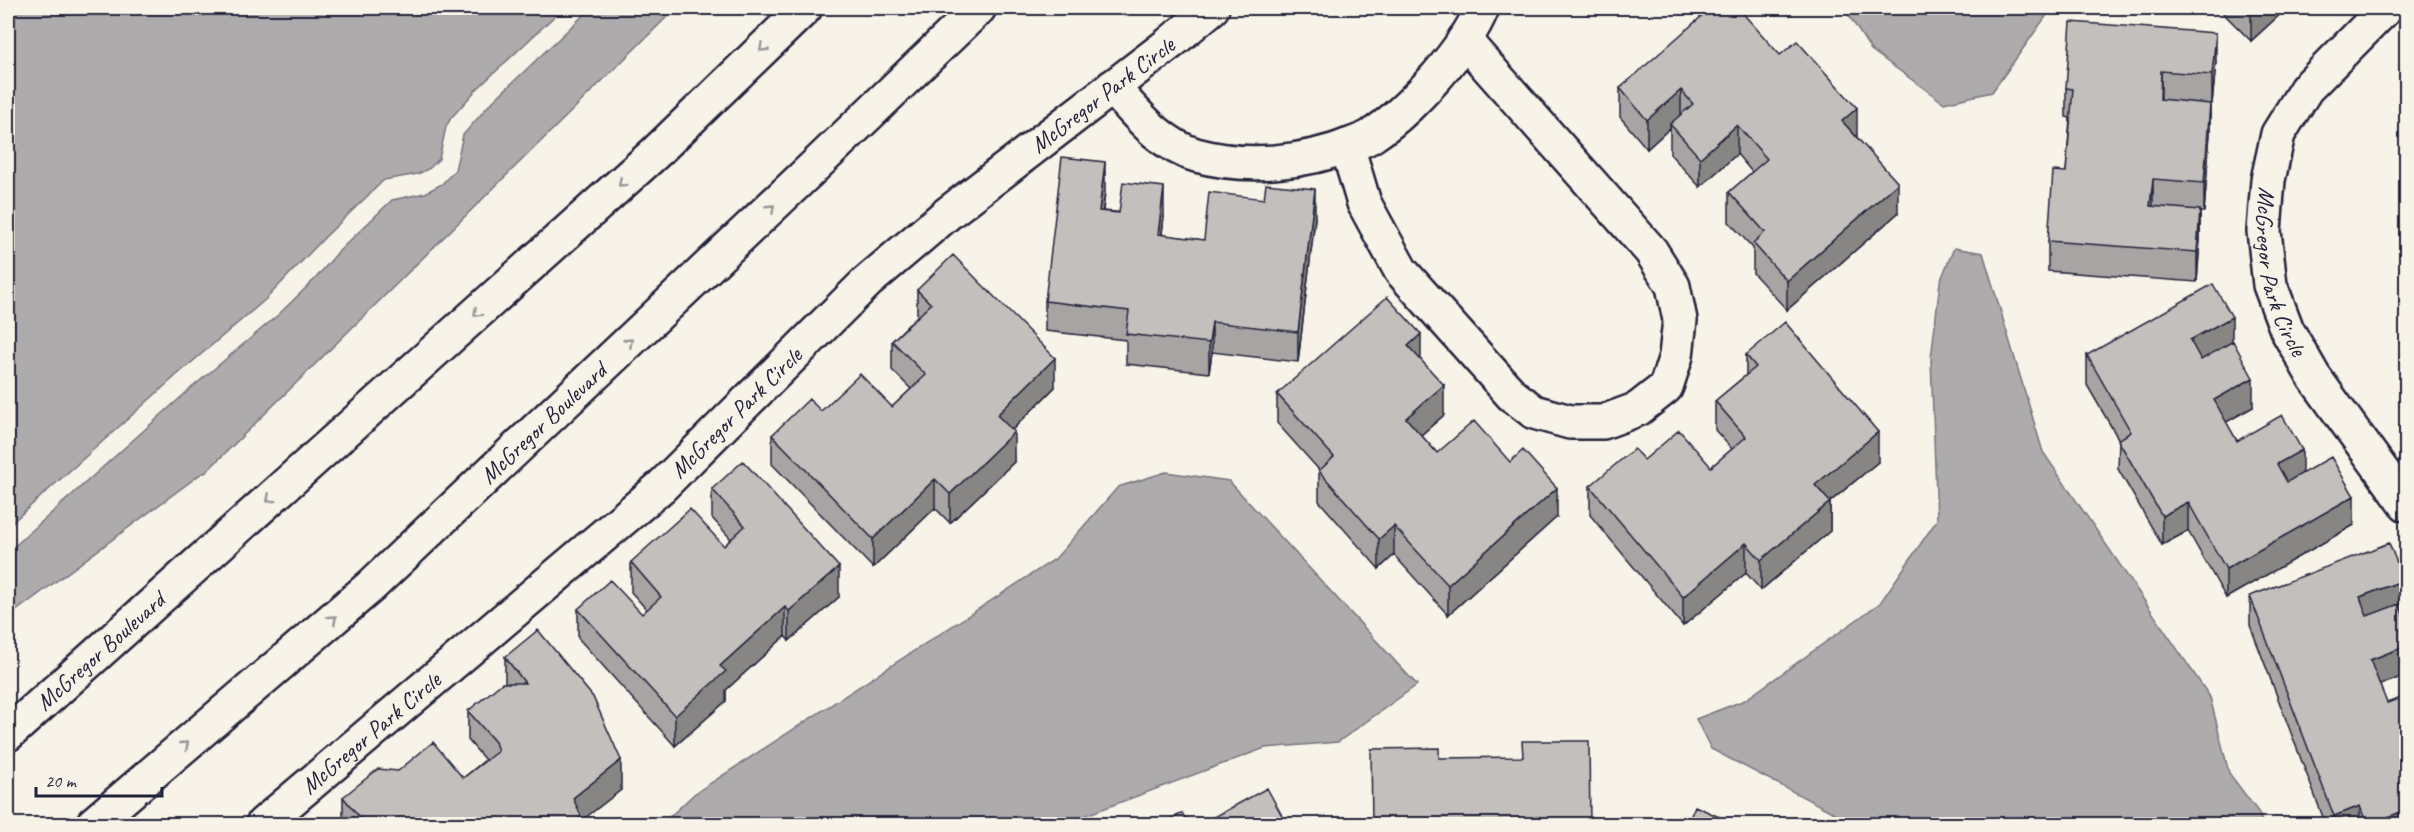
<svg xmlns="http://www.w3.org/2000/svg" width="2414" height="832" font-family="Caveat,sans-serif">
	<style>
		.water { fill: #aeabad; stroke: #76747f; stroke-width: 1.5 }
		.lines { fill: none; stroke-linecap: round; stroke-linejoin: round }
		.minor-casing { stroke: #22223b; stroke-width: 38 }
		.secondary-casing { stroke: #22223b; stroke-width: 38 }
		.minor { stroke: #f7f3e8; stroke-width: 33 }
		.secondary { stroke: #f7f3e8; stroke-width: 33 }
		.wall { fill: #a7a4a3; stroke: #22223b; stroke-width: 1.5 }
		.shaded-wall { fill: #888684; stroke: #22223b; stroke-width: 1.5 }
		.building { fill: #c2bfbd; stroke: #22223b; stroke-width: 1.5 }
		.oneway { stroke: #97959a }
		.labels { text-anchor: middle; stroke-width: 4.5; stroke-linejoin: round; paint-order: stroke }
		.street-label { font-size: 24px; fill: #22223b; stroke: #f7f3e8 }
	</style>
	<rect width="100%" height="100%" fill="#f7f3e8"/>
	<filter id="ink" filterUnits="userSpaceOnUse"><feTurbulence type="fractalNoise" baseFrequency=".0167" numOctaves="2"/><feDisplacementMap in="SourceGraphic" scale="12" xChannelSelector="R" yChannelSelector="G"/><feConvolveMatrix kernelMatrix="1 2 1 2 8 2 1 2 1" color-interpolation-filters="sRGB"/></filter>
	<g filter="url(#ink)">
		<!-- water -->
		<path class="water" d="M8,8H563L476,90L451,118L446,127L439,159L430,168L418,174L384,180L325,237L266,299L178,374L8,526Z
			M591,8H676L205,473H202L8,617V552L189,390L278,315L316,278L338,252L392,200L425,193L442,184L455,170L463,135L489,105Z
			M1844,8H2052L1992,92L1944,103L1871,50Z
			M1954,248L1983,253L2043,452L2210,697L2229,773L2259,813L2263,824H1855L1711,749L1696,719L1745,700L1880,603L1937,520L1931,359L1940,282Z
			M1166,472L1229,481L1417,685L1338,742L1265,748L1081,817L1076,824H662L694,794L1055,559L1118,487Z"/>
		<g class="lines">
			<!-- minor casing -->
			<g class="minor-casing">
				<g id="minor">
					<path id="s1" d="M2386,8L2306,89L2278,134L2268,180L2264,231L2270,285L2287,330L2314,377L2406,504"/>
					<path d="M1112,87C1136,113 1161,145 1196,155C1247,169 1305,163 1353,144C1360,141 1368,139 1374,134C1398,118 1418,97 1437,76C1455,55 1472,33 1482,8"/>
					<path d="M1347,146L1364,203L1401,271L1512,395L1534,412L1570,422H1603L1638,409L1666,387L1676,356L1680,320L1673,286L1651,251L1464,40"/>
					<path id="s2" d="M263,824L661,487L867,282L947,214L1170,43L1212,8"/>
				</g>
			</g>
			<!-- secondary casing -->
			<g class="secondary-casing">
				<g id="secondary">
					<path id="s3" d="M8,734L654,154L805,8"/>
					<path id="s4" d="M93,824L371,586L822,159L979,8"/>
				</g>
			</g>
			<!-- minor -->
			<use href="#minor" class="minor"/>
			<!-- secondary -->
			<use href="#secondary" class="secondary"/>
		</g>
		<!-- wall -->
		<path class="wall" d="M2218,8H2287L2251,41Z
			M1780,55L1857,138L1898,213L1787,310L1753,273V248L1729,222V192L1752,172L1737,154L1700,187L1670,154V128L1647,149L1620,117V88Z
			M2216,62L2212,104H2210V133L2204,212H2200V239L2197,282L2048,271V241L2066,172L2070,118L2066,117V88Z
			M1105,192L1103,211L1164,216L1162,235L1204,240L1315,218L1298,362L1212,352L1209,373L1126,364V340L1045,331V301Z
			M917,290L1055,387L1012,430L1014,462L950,523L935,508L873,568L772,464V435L821,411L892,407L911,389L892,370V341L917,316Z
			M2232,342L2253,407L2226,422L2237,441L2302,474L2354,525L2226,598L2188,531L2162,545L2118,469L2119,440L2087,385V355Z
			M1746,355L1878,462L1830,502V531L1761,590L1746,573L1683,626L1590,515V486L1644,460L1711,467L1732,449L1715,430V401L1746,375Z
			M1421,360L1444,415L1421,435L1437,453L1557,517L1448,615L1394,555L1379,569L1319,501V471H1320L1277,423V394Z
			M712,489L839,597L789,641L785,636L726,690V701L675,746L578,638V609L642,614L647,610L631,592V562L724,546L731,539L712,518Z
			M2250,596L2404,609L2402,610L2406,675L2380,685L2406,825H2326L2250,625Z
			M505,657L621,790L581,821V825H343V797L463,778L485,760L468,740V711L505,683Z"/>
		<!-- shaded-wall -->
		<path class="shaded-wall" d="M2256,8H2287L2251,41V12Z
			M2216,33V62L2212,104V75Z
			M2161,71V101L2160,99Z
			M1681,90V119L1670,124V128L1647,149V120Z
			M2210,104V133L2204,212V183Z
			M1857,108V138L1842,121Z
			M1737,125V154L1700,187V158Z
			M1105,162V192L1099,240V211Z
			M2153,179V208L2150,206Z
			M1898,183V213L1787,310V281Z
			M1164,187V216L1158,264V234Z
			M1315,189V218L1298,362V332Z
			M2200,210V239L2197,282V252Z
			M2232,317V346L2190,369V340Z
			M1212,322V352L1209,373V343Z
			M1421,334V363L1408,346Z
			M1055,358V387L997,445V415Z
			M2253,378V407L2214,429V400Z
			M1444,385V415L1406,448V418Z
			M1014,432V462L950,523V494Z
			M1878,432V462L1815,514V485Z
			M2302,450V479L2277,493V464Z
			M935,479V508L873,568V539Z
			M1557,488V517L1448,615V585Z
			M2354,496V525L2226,598V569Z
			M1830,502V531L1761,590V560Z
			M2188,502V531L2162,545V516Z
			M1394,526V555L1379,569V539Z
			M1746,543V573L1683,626V597Z
			M839,567V597L789,641V611Z
			M2404,580V609L2360,626V597Z
			M785,607V636L726,690V701L675,746V716L720,666Z
			M2406,646V675L2370,689V660Z
			M621,760V790L581,821V825H570L573,798Z
			M2360,806V825H2334V816Z
			M2406,810V825H2367Z"/>
		<!-- building -->
		<path class="building" d="M1711,8H1738L1780,55L1797,41L1857,108L1842,121L1898,183L1787,281L1753,243L1765,232L1729,192L1767,159L1737,125L1700,158L1670,124L1693,104L1681,90L1647,120L1620,88Z
			M2247,8H2256L2251,12Z
			M2071,22L2216,33L2212,75L2161,71L2160,99L2210,104L2204,183L2153,179L2150,206L2200,210L2197,252L2048,241L2053,171L2066,172L2073,89L2066,88Z
			M1062,157L1105,162L1099,211L1119,213L1123,182L1164,187L1158,234L1204,240L1209,192L1264,199L1266,184L1315,189L1298,332L1212,322L1209,343L1126,334L1129,311L1045,301Z
			M953,255L1055,358L997,415L1014,432L950,494L935,479L873,539L772,435L809,399L821,411L860,374L892,407L926,375L892,341L931,304L917,290Z
			M2213,284L2232,317L2190,340L2201,360L2233,341L2253,378L2214,400L2237,441L2282,415L2302,450L2277,464L2287,482L2331,457L2354,496L2226,569L2188,502L2162,516L2118,440L2131,432L2087,355Z
			M1387,297L1421,334L1408,346L1444,385L1406,418L1437,453L1474,421L1510,462L1523,450L1557,488L1448,585L1394,526L1379,539L1319,471L1334,457L1277,394Z
			M1785,322L1878,432L1815,485L1830,502L1761,560L1746,543L1683,597L1590,486L1634,449L1644,460L1679,430L1711,467L1746,437L1715,401L1756,367L1746,355Z
			M743,461L839,567L789,611L785,607L720,666L726,671L675,716L578,609L610,580L642,614L661,597L631,562L690,509L724,546L745,526L712,489Z
			M2389,543L2404,580L2360,597L2367,616L2399,604L2406,622V646L2370,660L2387,703L2406,696V810L2367,825L2360,806L2334,816L2250,596Z
			M538,630L593,697L621,760L573,798L581,816L570,825H366L343,797L378,769L398,771L433,742L463,778L498,751L495,742L468,711L502,683H525L505,657Z
			M1522,741H1589L1590,825H1372L1371,749L1439,748V758L1523,757Z
			M1267,788L1287,825H1200Z
			M1695,806L1737,825H1687Z
			M1182,813L1189,825H1161Z"/>
		<!-- one-way arrows -->
		<defs><path id="oneway-chevron" d="M-2-3.5L2.5 0L-2 3.5" fill="none" stroke-width="1.6" stroke-linecap="round" stroke-linejoin="round" transform="scale(1.5)"/></defs>
		<g class="oneway">
			<use href="#oneway-chevron" transform="translate(763 48) rotate(136)"/>
			<use href="#oneway-chevron" transform="translate(622 183) rotate(138)"/>
			<use href="#oneway-chevron" transform="translate(771 208) rotate(-43)"/>
			<use href="#oneway-chevron" transform="translate(477 313) rotate(138)"/>
			<use href="#oneway-chevron" transform="translate(629 342) rotate(-43)"/>
			<use href="#oneway-chevron" transform="translate(270 499) rotate(138)"/>
			<use href="#oneway-chevron" transform="translate(333 619) rotate(-41)"/>
			<use href="#oneway-chevron" transform="translate(185 745) rotate(-41)"/>
		</g>
	</g>
	<g class="labels">
		<!-- street labels -->
		<g class="street-label">
			<text dy="8" stroke="none"><textPath href="#s2" startOffset="1113">McGregor Park Circle</textPath></text>
			<text dy="8" stroke="none"><textPath href="#s1" startOffset="308">McGregor Park Circle</textPath></text>
			<text dy="8" stroke="none"><textPath href="#s2" startOffset="627">McGregor Park Circle</textPath></text>
			<text dy="8" stroke="none"><textPath href="#s4" startOffset="603">McGregor Boulevard</textPath></text>
			<text dy="8" stroke="none"><textPath href="#s3" startOffset="124">McGregor Boulevard</textPath></text>
			<text dy="8" stroke="none"><textPath href="#s2" startOffset="141">McGregor Park Circle</textPath></text>
		</g>
	</g>
	<!-- margin -->
	<rect width="2414" height="832" fill="none" stroke="#f7f3e8" stroke-width="30"/>
	<rect x="15" y="15" width="2384" height="802" fill="none" stroke="#22223b" stroke-width="2" filter="url(#ink)"/>
	<!-- scale -->
	<path d="M36 787v9h126v-9" fill="none" stroke="#22223b" stroke-width="3"/>
	<text x="45" y="787" font-size="18" fill="#22223b" stroke="#f7f3e8" stroke-width="4.5" paint-order="stroke">20 m</text>
</svg>
